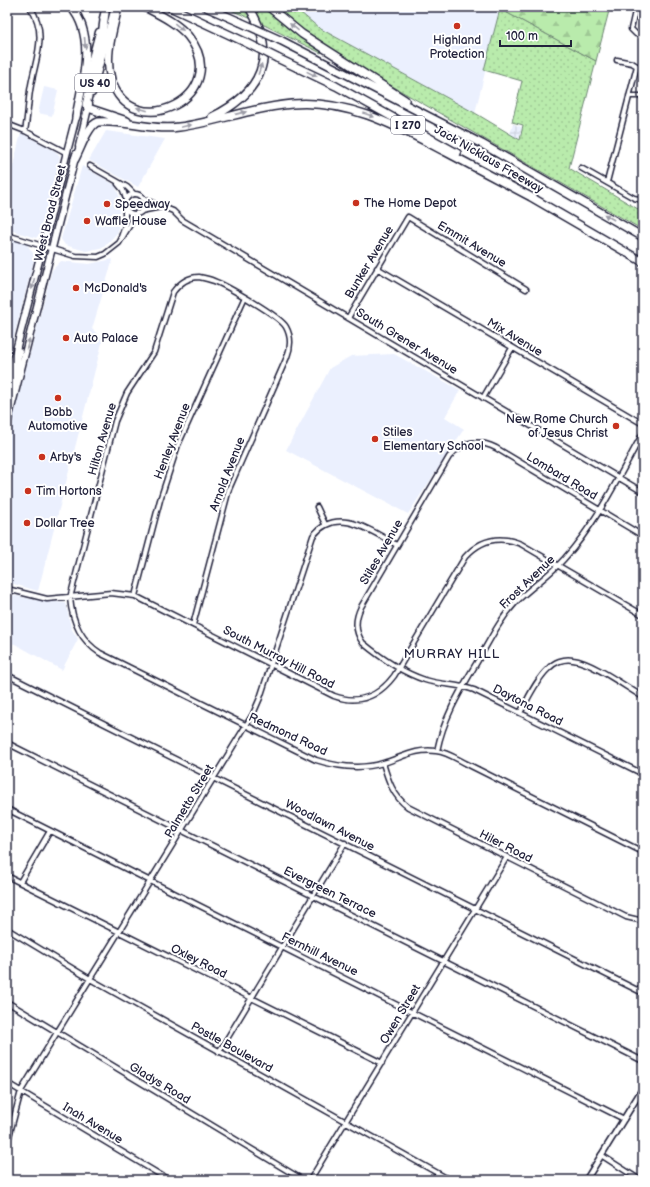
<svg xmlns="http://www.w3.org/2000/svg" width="650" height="1187" font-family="'Balsamiq Sans',sans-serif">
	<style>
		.built { fill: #ebf0fe }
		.industrial { fill: url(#industrial-grid) }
		.grass { fill: url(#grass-dots); stroke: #6e8674 }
		.forest { fill: url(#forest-firs); stroke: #6e8674 }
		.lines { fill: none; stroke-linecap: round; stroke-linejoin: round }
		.minor-casing { stroke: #22223b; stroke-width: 7 }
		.tertiary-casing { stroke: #22223b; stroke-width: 8 }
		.primary-casing { stroke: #22223b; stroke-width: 9 }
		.motorway-casing { stroke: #22223b; stroke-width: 10 }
		.minor { stroke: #fff; stroke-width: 4 }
		.tertiary { stroke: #fff; stroke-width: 4.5 }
		.primary { stroke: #fff; stroke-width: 6 }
		.motorway { stroke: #fff; stroke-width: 7 }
		.motorway-bridge-casing { stroke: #22223b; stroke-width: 10; stroke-linecap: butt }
		.motorway-bridge { stroke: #fff; stroke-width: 7 }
		.oneway { fill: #9c9ca7 }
		.poi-dot { fill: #c8321e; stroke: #fff; stroke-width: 1.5 }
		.labels { text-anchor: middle; stroke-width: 4; stroke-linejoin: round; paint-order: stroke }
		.shield { fill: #fff; stroke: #646476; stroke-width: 1 }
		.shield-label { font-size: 11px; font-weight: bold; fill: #22223b }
		.poi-label { font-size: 12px; fill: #22223b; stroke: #fff; text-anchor: start }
		.street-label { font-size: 12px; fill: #22223b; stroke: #fff }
		.neighbourhood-label { font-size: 13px; letter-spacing: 1px; fill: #22223b; stroke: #fff }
	</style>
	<defs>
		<pattern id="industrial-grid" width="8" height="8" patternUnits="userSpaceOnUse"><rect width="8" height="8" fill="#ebf0fe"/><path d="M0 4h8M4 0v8" fill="none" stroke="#c9cedb"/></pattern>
		<pattern id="grass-dots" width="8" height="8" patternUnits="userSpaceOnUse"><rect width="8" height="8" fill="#b9ebac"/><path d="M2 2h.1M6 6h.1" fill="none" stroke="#9fc995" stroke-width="1.8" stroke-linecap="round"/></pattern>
		<pattern id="forest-firs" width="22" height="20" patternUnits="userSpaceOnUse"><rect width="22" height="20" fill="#b9ebac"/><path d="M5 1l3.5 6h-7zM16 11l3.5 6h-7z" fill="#9fc995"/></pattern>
	</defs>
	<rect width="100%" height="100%" fill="#fff"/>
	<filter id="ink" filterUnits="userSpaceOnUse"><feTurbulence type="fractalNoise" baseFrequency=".025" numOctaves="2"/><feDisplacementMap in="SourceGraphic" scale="8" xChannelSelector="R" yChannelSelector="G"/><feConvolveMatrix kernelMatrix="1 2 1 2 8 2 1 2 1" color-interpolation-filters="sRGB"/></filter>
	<g filter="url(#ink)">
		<!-- built -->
		<path class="built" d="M294,7H501L475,113L319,28Z
			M44,87L58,90L52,116L38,113Z
			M106,131L165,139L138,187L89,160Z
			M21,133L55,151L60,156L42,231L36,238L7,229V190Z
			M82,166L115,185L120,198L118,232L104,247L86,251L65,245L61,239Z
			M7,235L24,240L35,256L7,363Z
			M113,259L92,329L103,339L38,591L7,582V441L52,270L61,261L89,264Z
			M394,354L460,390L445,417L464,429L408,514L286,450L330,368L351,356Z
			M7,594L36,600L66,603L71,628L78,639L62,670L15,644L7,643Z"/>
		<!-- industrial -->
		<path class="industrial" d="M513,124L522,127L519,139L510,134Z"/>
		<!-- grass -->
		<path class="grass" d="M224,7H246L254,20Z
			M253,7H263L291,31L322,52L321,53L262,24Z
			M273,7H294L319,28L475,113L520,140L523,125L512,122L522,81L484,70L500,9L596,61L569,168L643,212V230L345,59L301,31Z"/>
		<!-- forest -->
		<path class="forest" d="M501,7H610L596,61L500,9Z"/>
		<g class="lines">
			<!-- minor casing -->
			<g class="minor-casing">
				<path id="minor" d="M636,7L631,29L636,34L643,35
					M629,96H643
					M7,124L25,131L67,153
					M25,131C28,116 28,100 31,85C36,57 48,33 30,7
					M90,166L127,187L134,194
					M581,168L634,198L643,200
					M607,182L637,66L632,63L617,60
					M118,184L123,190L126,199
					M125 204a10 10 0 1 1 20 0a10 10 0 1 1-20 0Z
					M143,199L173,211L182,220L643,492
					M141,211L161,207
					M7,235L75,256L98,257L105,254L119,243L137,213
					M121,237L125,226V207
					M377,268L643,424
					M348,318L408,217L526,289
					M483,398L512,348
					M317,507L325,524
					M643,536L496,448C478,439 462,441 449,457L361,607C355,619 355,632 363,643C381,658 404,673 425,680C441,685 458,684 474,690L643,774
					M7,589L47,599L111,593L135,596L334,696C359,705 378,697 394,676L465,557C480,540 499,535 521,544L643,615
					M135,596L160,500L178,445L244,299
					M193,625L229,489L287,357C291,347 291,336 286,327C280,316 227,286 214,281C209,279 204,278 199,277C188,277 179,284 173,292L154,352L127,393L115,421L70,598C72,621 80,640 100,653L316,760C338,767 361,770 383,763C401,758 416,748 436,751C447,752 457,759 467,764L643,852
					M7,675L643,993
					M520,713C528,699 536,680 548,669C554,662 564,658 573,660C592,662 626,687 643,697
					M7,743L643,1061
					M437,751C444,716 462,688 480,657C491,638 501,618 516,602C531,587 550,575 564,559C597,523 619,476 643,433
					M383,763C388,780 393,796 408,807L626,917L643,921
					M7,809L624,1119
					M7,876L382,1063
					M20,882L50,831
					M7,929L90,979L450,1180
					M7,1002L303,1180
					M219,1052L345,843
					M7,1083L169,1180
					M7,1144L21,1091L253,714L260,698L313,536C337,505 371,531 397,545
					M601,1155L640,1180
					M310,1180L507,857"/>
			</g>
			<!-- tertiary casing -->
			<g class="tertiary-casing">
				<path id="tertiary" d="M586,1180L643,1088"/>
			</g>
			<!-- primary casing -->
			<g class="primary-casing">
				<path id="primary" d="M103,18L106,7
					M85,85L99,32
					M92,93L115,7
					M79,146L89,104
					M7,385L77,113
					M10,405V396L19,351
					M7,424L76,154"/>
			</g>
			<!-- motorway casing -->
			<g class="motorway-casing">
				<path id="motorway" d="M71,7C97,37 82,83 76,117
					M118,7C113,30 104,56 111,79C131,147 236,95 188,36C177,23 160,15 145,7
					M170,7L245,42
					M206,7L240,22
					M269,7L302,34L405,100
					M105,13L102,35L86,105L88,108L127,121
					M280,40L482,144L643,237
					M277,58L336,86L457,153
					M212,117C261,93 279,56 249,7
					M75,159C81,148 88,125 98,122C125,120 152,131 179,127C217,122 254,107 292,104C349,99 398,127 446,152C476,168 505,183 535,199
					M531,197L643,262"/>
			</g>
			<!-- minor -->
			<use href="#minor" class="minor"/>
			<!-- tertiary -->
			<use href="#tertiary" class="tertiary"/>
			<!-- primary -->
			<use href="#primary" class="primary"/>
			<!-- motorway -->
			<use href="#motorway" class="motorway"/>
			<!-- motorway-bridge casing -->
			<g class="motorway-bridge-casing">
				<path id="motorway-bridge" d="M240,22L280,40
					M245,42L277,58"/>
			</g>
			<!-- motorway-bridge -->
			<use href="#motorway-bridge" class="motorway-bridge"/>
		</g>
		<!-- one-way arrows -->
		<defs><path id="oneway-solid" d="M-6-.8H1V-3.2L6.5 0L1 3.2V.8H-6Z"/></defs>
		<g class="oneway">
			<use href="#oneway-solid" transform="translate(179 27) rotate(39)"/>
			<use href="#oneway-solid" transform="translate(294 27) rotate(-141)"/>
			<use href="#oneway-solid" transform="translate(85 43) rotate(85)"/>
			<use href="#oneway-solid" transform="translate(260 69) rotate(-72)"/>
			<use href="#oneway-solid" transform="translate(312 74) rotate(26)"/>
			<use href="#oneway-solid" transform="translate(142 109) rotate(-164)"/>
			<use href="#oneway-solid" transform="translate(241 113) rotate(-14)"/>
			<use href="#oneway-solid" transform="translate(369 115) rotate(20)"/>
			<use href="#oneway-solid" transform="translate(186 126) rotate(-12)"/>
			<use href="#oneway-solid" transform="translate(609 217) rotate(-150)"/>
			<use href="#oneway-solid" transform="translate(33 284) rotate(104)"/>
			<use href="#oneway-solid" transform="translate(28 344) rotate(-75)"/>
		</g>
	</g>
	<!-- markers -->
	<g class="poi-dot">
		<circle cx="457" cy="26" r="4"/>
		<circle cx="356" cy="203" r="4"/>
		<circle cx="107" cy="204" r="4"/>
		<circle cx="87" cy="221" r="4"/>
		<circle cx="76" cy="288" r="4"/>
		<circle cx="66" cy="338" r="4"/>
		<circle cx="58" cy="398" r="4"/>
		<circle cx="616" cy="426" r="4"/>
		<circle cx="375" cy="439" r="4"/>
		<circle cx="42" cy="457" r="4"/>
		<circle cx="28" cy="491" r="4"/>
		<circle cx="27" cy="523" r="4"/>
	</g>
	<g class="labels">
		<!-- shield labels -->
		<g class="shield">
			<rect x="75" y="74" width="40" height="18" rx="3"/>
			<rect x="391" y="116" width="34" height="18" rx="3"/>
		</g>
		<g class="shield-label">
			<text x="95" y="87">US 40</text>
			<text x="408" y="129">I 270</text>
		</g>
		<!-- poi labels -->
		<g class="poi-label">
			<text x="457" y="44" text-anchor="middle">Highland<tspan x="457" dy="14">Protection</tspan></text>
			<text x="364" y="207">The Home Depot</text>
			<text x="115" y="208">Speedway</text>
			<text x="95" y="225">Waffle House</text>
			<text x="84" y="292">McDonald's</text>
			<text x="74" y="342">Auto Palace</text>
			<text x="58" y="416" text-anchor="middle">Bobb<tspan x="58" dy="14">Automotive</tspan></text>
			<text x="608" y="423" text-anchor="end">New Rome Church<tspan x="608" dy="14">of Jesus Christ</tspan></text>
			<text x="383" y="436">Stiles<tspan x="383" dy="14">Elementary School</tspan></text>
			<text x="50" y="461">Arby's</text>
			<text x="36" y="495">Tim Hortons</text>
			<text x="35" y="527">Dollar Tree</text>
		</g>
		<!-- street labels -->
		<g class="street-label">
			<text transform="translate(489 159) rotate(30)" y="4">Jack Nicklaus Freeway</text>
			<text transform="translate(50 213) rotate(-76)" y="4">West Broad Street</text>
			<text transform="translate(472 244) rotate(31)" y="4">Emmit Avenue</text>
			<text transform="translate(369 262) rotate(-59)" y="4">Bunker Avenue</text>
			<text transform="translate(515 337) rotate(31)" y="4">Mix Avenue</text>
			<text transform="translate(407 341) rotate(31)" y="4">South Grener Avenue</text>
			<text transform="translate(102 439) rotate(-74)" y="4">Hilton Avenue</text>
			<text transform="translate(172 441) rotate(-69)" y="4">Henley Avenue</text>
			<text transform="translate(227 474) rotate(-69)" y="4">Arnold Avenue</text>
			<text transform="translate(562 476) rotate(31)" y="4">Lombard Road</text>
			<text transform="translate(381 552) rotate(-60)" y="4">Stiles Avenue</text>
			<text transform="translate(527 582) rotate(-44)" y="4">Frost Avenue</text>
			<text transform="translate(279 657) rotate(27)" y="4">South Murray Hill Road</text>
			<text transform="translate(528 705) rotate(27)" y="4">Daytona Road</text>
			<text transform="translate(288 734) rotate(25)" y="4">Redmond Road</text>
			<text transform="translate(189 801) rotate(-59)" y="4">Palmetto Street</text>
			<text transform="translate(330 825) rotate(27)" y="4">Woodlawn Avenue</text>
			<text transform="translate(506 846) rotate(27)" y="4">Hiler Road</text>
			<text transform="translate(330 892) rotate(26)" y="4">Evergreen Terrace</text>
			<text transform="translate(320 954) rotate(26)" y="4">Fernhill Avenue</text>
			<text transform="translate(199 961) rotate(27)" y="4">Oxley Road</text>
			<text transform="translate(400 1014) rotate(-59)" y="4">Owen Street</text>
			<text transform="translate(232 1047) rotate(29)" y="4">Postle Boulevard</text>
			<text transform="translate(160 1083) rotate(31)" y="4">Gladys Road</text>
			<text transform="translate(93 1123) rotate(31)" y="4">Inah Avenue</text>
		</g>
		<!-- neighbourhood labels -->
		<g class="neighbourhood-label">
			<text x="452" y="658">MURRAY HILL</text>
		</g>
	</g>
	<!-- margin -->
	<rect width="650" height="1187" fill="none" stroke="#fff" stroke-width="24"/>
	<rect x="12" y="12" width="626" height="1163" fill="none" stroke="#22223b" stroke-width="1.5" filter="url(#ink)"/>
	<!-- scale -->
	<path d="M500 40v6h71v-6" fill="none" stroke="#22223b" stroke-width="2"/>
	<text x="506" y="40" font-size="12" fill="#22223b" stroke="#ffffff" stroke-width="3" paint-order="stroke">100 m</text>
</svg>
